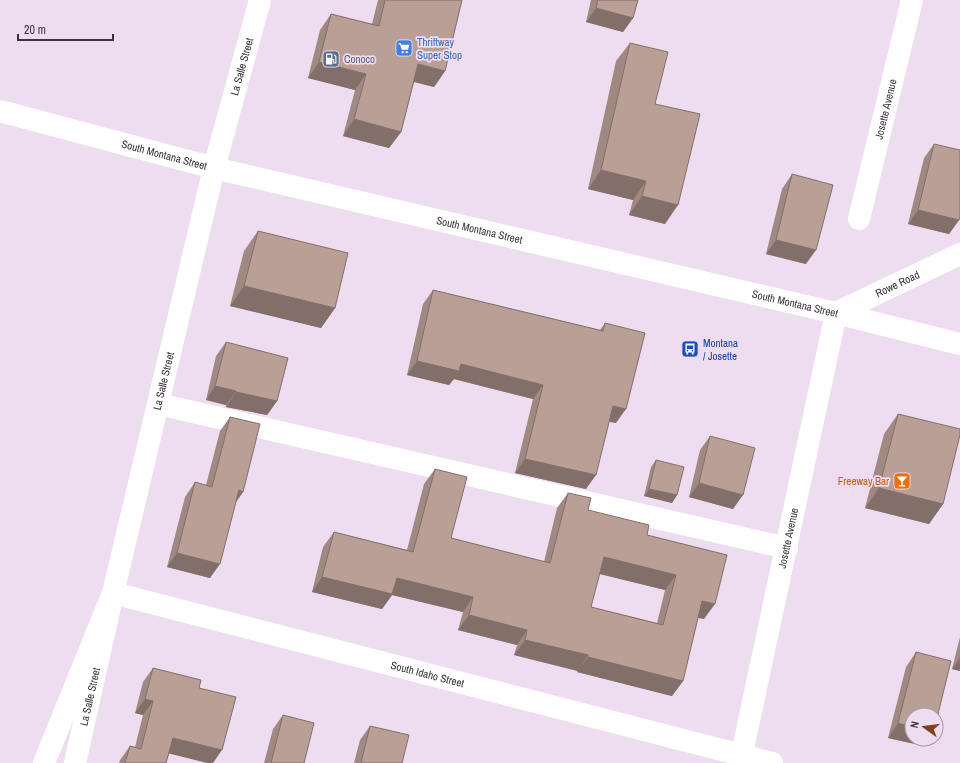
<svg xmlns="http://www.w3.org/2000/svg" width="960" height="763" font-family="'Archivo Narrow',sans-serif">
	<style>
		.lines { fill: none; stroke-linecap: round; stroke-linejoin: round }
		.minor { stroke: #fff; stroke-width: 22 }
		.major { stroke: #fff; stroke-width: 22 }
		.highway { stroke: #fff; stroke-width: 22 }
		.wall { fill: #a08982; fill-rule: evenodd }
		.shaded-wall { fill: #826f6a }
		.building { fill: #ba9f97; stroke: #826f6a; fill-rule: evenodd }
		.labels { text-anchor: middle; stroke-width: 3.5; stroke-linejoin: round; paint-order: stroke }
		.shop-label { font-size: 11px; fill: #366cbe; stroke: #eedcf1; text-anchor: start }
		.service-label { font-size: 11px; fill: #4e5e75; stroke: #eedcf1; text-anchor: start }
		.street-label { font-size: 11px; fill: #3a333b; stroke: #eedcf1 }
		.transit-label { font-size: 11px; fill: #164399; stroke: #eedcf1; text-anchor: start }
		.food-label { font-size: 11px; fill: #c56008; stroke: #eedcf1; text-anchor: end }
	</style>
	<rect width="100%" height="100%" fill="#eedcf1"/>
	<g class="lines">
		<!-- minor -->
		<g class="minor">
			<path id="s1" d="M859,219L912,0"/>
			<path d="M158,404L787,548"/>
			<path id="s2" d="M75,763L113,593L772,763"/>
			<path id="s3" d="M740,763L836,313"/>
		</g>
		<!-- major -->
		<g class="major">
			<path id="s4" d="M0,111L214,168L836,313L960,344"/>
			<path id="s5" d="M836,313L960,254"/>
			<path id="s6" d="M113,593L214,168L260,0"/>
		</g>
		<!-- highway -->
		<path class="highway" d="M44,763L113,593"/>
	</g>
	<!-- wall -->
	<path class="wall" d="M378,0H462L445,71L434,87L414,82L401,132L389,148L343,136L355,90L308,78L320,30L331,14L372,24Z
		M591,0H638L633,18L623,32L586,22Z
		M630,43L655,104L665,224L629,215L633,200L588,189L616,61Z
		M934,144L959,220L949,234L908,224L924,158Z
		M792,174L806,264L766,254L782,189Z
		M258,231L335,308L321,328L230,306L244,251Z
		M433,290L600,330L605,323L616,423L609,422L586,489L515,473L533,399L454,379L449,385L407,375L423,304Z
		M226,342L277,401L267,415L226,407V405L206,400L216,356Z
		M898,414L943,504L929,524L865,508L884,434Z
		M230,417L243,492L236,502L210,578L167,567L185,497L195,482L206,485L220,431Z
		M710,436L733,509L689,497L700,450Z
		M656,460L677,495L672,503L644,496L651,467Z
		M435,469L451,538L544,562L557,508L568,493L588,510L647,535L727,555L704,619L698,618L683,681L672,696L577,672L578,671L514,655L517,645L458,630L463,612L392,595L382,609L312,592L323,547L334,532L407,550L424,484ZM599,574L665,590L657,623L591,607Z
		M960,637V671L952,669Z
		M916,652L924,746L888,738L906,667Z
		M153,668L169,753L166,763H119L120,760L130,746L135,747L143,715L135,713L143,682Z
		M283,715L304,763H264L273,729Z
		M370,726L402,763H354L360,740Z"/>
	<!-- shaded-wall -->
	<path class="shaded-wall" d="M596,8L633,18L623,32L586,22Z
		M319,62L366,74L355,90L308,78Z
		M418,64L445,71L434,87L407,80Z
		M354,119L401,132L389,148L343,136Z
		M601,170L646,181L633,200L588,189Z
		M642,196L678,205L665,224L629,215Z
		M918,210L959,220L949,234L908,224Z
		M776,240L816,250L806,264L766,254Z
		M244,286L335,308L321,328L230,306Z
		M417,361L461,364L543,385L533,399L454,379L449,385L407,375Z
		M215,386L236,391L226,405L206,400Z
		M236,392L277,401L267,415L226,407Z
		M613,406L626,409L616,423L603,420Z
		M525,459L596,475L586,489L515,473Z
		M699,483L743,495L733,509L689,497Z
		M879,488L943,504L929,524L865,508Z
		M649,489L677,495L672,503L644,496Z
		M239,490L243,492L233,506Z
		M177,553L220,564L210,578L167,567Z
		M604,557L676,575L665,590L593,572Z
		M322,577L397,578L473,597L463,612L392,595L382,609L312,592Z
		M702,601L715,604L704,619L692,616Z
		M469,615L527,630L517,645L458,630Z
		M525,640L588,655L578,671L514,655Z
		M588,657L683,681L672,696L577,672Z
		M960,658V671L952,669Z
		M145,699L153,701L143,715L135,713Z
		M898,723L912,727V739H929L924,746L888,738Z
		M173,738L222,750L213,763H207L163,752Z"/>
	<!-- building -->
	<path class="building" d="M385,0H462L445,71L418,64L401,132L354,119L366,74L319,62L331,14L379,26Z
		M598,0H638L633,18L596,8Z
		M630,43L668,52L655,104L700,114L678,205L642,196L646,181L601,170Z
		M934,144L960,150V216L959,220L918,210Z
		M792,174L833,185L816,250L776,240Z
		M258,231L348,253L335,308L244,286Z
		M433,290L603,331L605,323L645,333L626,409L613,406L596,475L525,459L543,385L461,364L459,371L417,361Z
		M226,342L288,358L277,401L236,392V391L215,386Z
		M898,414L960,429V435L943,504L879,488Z
		M230,417L260,424L243,492L239,490L220,564L177,553L195,482L212,487Z
		M710,436L755,448L743,495L699,483Z
		M656,460L684,467L677,495L649,489Z
		M435,469L467,477L451,538L550,563L568,493L591,498L588,510L649,525L647,535L727,555L715,604L702,601L683,681L588,657V655L525,640L527,630L469,615L473,597L397,578L392,594L322,577L334,532L413,552ZM604,557L676,575L663,625L591,607Z
		M916,652L951,661L936,722V715H912V727L898,723Z
		M153,668L201,680L199,688L236,697L222,750L173,738L166,763H125L130,746L141,749L153,701L145,699Z
		M283,715L314,723L304,763H271Z
		M370,726L409,735L402,763H361Z"/>
	<!-- icons -->
	<defs>
		<g id="supermarket-square" transform="scale(0.9)"><rect x="-9" y="-9" width="18" height="18" rx="4" fill="#3f7fe0" stroke="#eedcf1"/><path d="M-6-5.5h2.5l.6 2H6L4.5 2H-2.5L-4.4-4H-6ZM-1.5 3.2a1.3 1.3 0 1 0 .1 0ZM3 3.2a1.3 1.3 0 1 0 .1 0Z" fill="#fff"/></g>
		<g id="fuel-square" transform="scale(0.9)"><rect x="-9" y="-9" width="18" height="18" rx="4" fill="#5c6f8a" stroke="#eedcf1"/><path d="M-5.5-6h7V0h2V4h1.3V-2.5L3-4.5l.8-.8L6-3V5H2.5V1h-1V6h-7ZM-4.2-4.7v3.2H.2V-4.7Z" fill="#fff"/></g>
		<g id="bus-square" transform="scale(0.9)"><rect x="-9" y="-9" width="18" height="18" rx="4" fill="#1a4fb4" stroke="#eedcf1"/><path d="M-5-6H5V4H4V6H2V4H-2V6H-4V4H-5ZM-3.5-4V0h7V-4ZM-3.5 1.2v1.5H-2V1.2ZM2 1.2v1.5H3.5V1.2Z" fill="#fff"/></g>
		<g id="bar-square" transform="scale(0.9)"><rect x="-9" y="-9" width="18" height="18" rx="4" fill="#e8710a" stroke="#eedcf1"/><path d="M-6-5H6L.8 .8V4.5H3.5V6h-7V4.5H-.8V.8Z" fill="#fff"/></g>
	</defs>
	<g fill-rule="evenodd">
		<use href="#supermarket-square" x="404" y="48"/>
		<use href="#fuel-square" x="331" y="59"/>
		<use href="#bus-square" x="690" y="349"/>
		<use href="#bar-square" x="902" y="481"/>
	</g>
	<g class="labels">
		<!-- shop labels -->
		<g class="shop-label">
			<text x="417" y="46">Thriftway<tspan x="417" dy="13">Super Stop</tspan></text>
		</g>
		<!-- service labels -->
		<g class="service-label">
			<text x="344" y="63">Conoco</text>
		</g>
		<!-- street labels -->
		<g class="street-label">
			<text dy="4" stroke="none"><textPath href="#s6" startOffset="542">La Salle Street</textPath></text>
			<text dy="4" stroke="none"><textPath href="#s1" startOffset="113">Josette Avenue</textPath></text>
			<text dy="4" stroke="none"><textPath href="#s4" startOffset="170">South Montana Street</textPath></text>
			<text dy="4" stroke="none"><textPath href="#s4" startOffset="494">South Montana Street</textPath></text>
			<text dy="4" stroke="none"><textPath href="#s5" startOffset="68">Rowe Road</textPath></text>
			<text dy="4" stroke="none"><textPath href="#s4" startOffset="818">South Montana Street</textPath></text>
			<text dy="4" stroke="none"><textPath href="#s6" startOffset="218">La Salle Street</textPath></text>
			<text dy="4" stroke="none"><textPath href="#s3" startOffset="230">Josette Avenue</textPath></text>
			<text dy="4" stroke="none"><textPath href="#s2" startOffset="499">South Idaho Street</textPath></text>
			<text dy="4" stroke="none"><textPath href="#s2" startOffset="68">La Salle Street</textPath></text>
		</g>
		<!-- transit labels -->
		<g class="transit-label">
			<text x="703" y="347">Montana<tspan x="703" dy="13">/ Josette</tspan></text>
		</g>
		<!-- food labels -->
		<g class="food-label">
			<text x="889" y="485">Freeway Bar</text>
		</g>
	</g>
	<!-- north arrow -->
	<g transform="translate(924 727) rotate(284)"><circle r="19" fill="#eedcf1" stroke="#a698a8"/>
	<path d="M0-3L7 15L0 10L-7 15Z" fill="#863f1e"/>
	<text y="-6" font-size="11" font-weight="bold" text-anchor="middle" fill="#3a333b">N</text>
	</g>
	<!-- scale -->
	<path d="M18 34v6h95v-6" fill="none" stroke="#3a333b" stroke-width="2"/>
	<text x="24" y="34" font-size="12" fill="#3a333b" stroke="#eedcf1" stroke-width="3" paint-order="stroke">20 m</text>
</svg>
